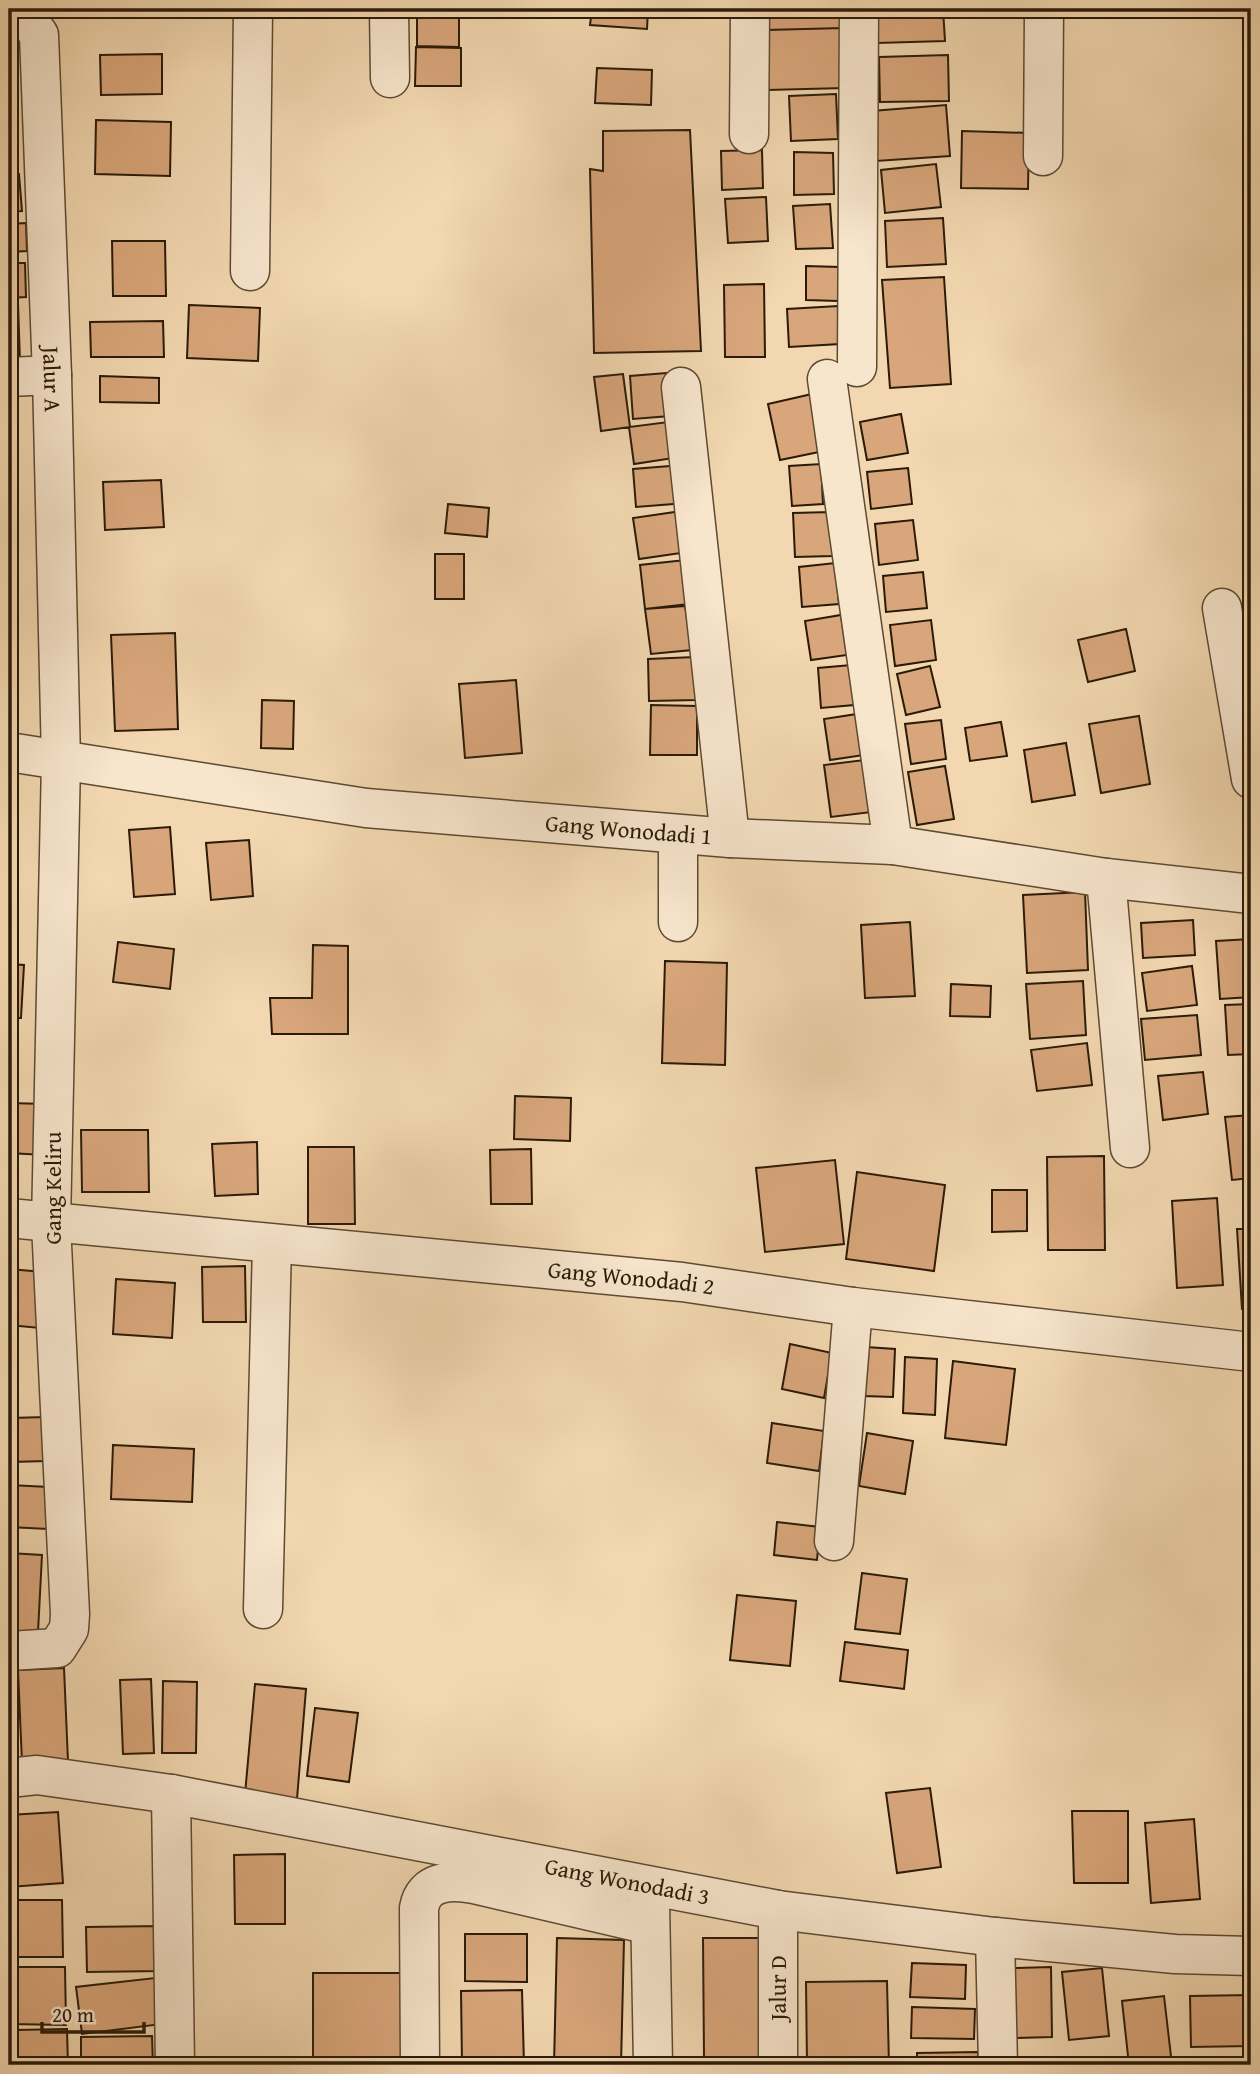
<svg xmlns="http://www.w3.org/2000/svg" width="1260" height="2074" font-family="'Gentium Book Plus',serif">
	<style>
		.building { fill: #d9a67b; stroke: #2a1b08; stroke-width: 2 }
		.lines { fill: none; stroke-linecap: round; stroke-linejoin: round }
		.street-casing { stroke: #5c4a32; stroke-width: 41 }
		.street { stroke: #f7e5cc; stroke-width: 38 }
		.labels { text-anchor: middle; stroke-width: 7; stroke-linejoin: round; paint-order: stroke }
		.street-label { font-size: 23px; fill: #2a1b08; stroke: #f7e5cc }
	</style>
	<rect width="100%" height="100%" fill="#f2d7b0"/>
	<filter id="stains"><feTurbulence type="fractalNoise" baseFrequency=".00286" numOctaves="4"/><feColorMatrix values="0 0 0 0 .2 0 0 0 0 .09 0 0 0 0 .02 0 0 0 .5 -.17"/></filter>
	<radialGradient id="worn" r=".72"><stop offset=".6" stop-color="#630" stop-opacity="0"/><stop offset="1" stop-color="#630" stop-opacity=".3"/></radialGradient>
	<!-- building -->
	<path class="building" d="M417,9H459V47L417,46Z
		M592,9H648L647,29L590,25Z
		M765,9H843V28L766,30Z
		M876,9H943L945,41L877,43Z
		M843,28L845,88L767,90L766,30Z
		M416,47L461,48V86H415Z
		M162,54V94L101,95L100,55Z
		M948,55L949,101L880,102L879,57Z
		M597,68L652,70L651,105L595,103Z
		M9,81H12L14,122H9Z
		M836,94L838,139L791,141L789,96Z
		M946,105L950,156L876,161L872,111Z
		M96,120L171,122L170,176L95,174Z
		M690,130L701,351L594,353L590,169L603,171V131Z
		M962,131L1029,133L1028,189L961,188Z
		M762,150L763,188L722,190L721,151Z
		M794,152L833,153L834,194L794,195Z
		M936,164L941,207L885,213L881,170Z
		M19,174L22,211L9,212V175Z
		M766,197L768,241L728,243L725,199Z
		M830,204L833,248L796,249L793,206Z
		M943,218L946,264L887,267L885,221Z
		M26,223L27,251L9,252V224Z
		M112,241H165L166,296H113Z
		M9,263H25L26,297L9,298Z
		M806,266L839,267L838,301L806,300Z
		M944,277L951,384L890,388L882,280Z
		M764,284L765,357H725L724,285Z
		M18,303L20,362L9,363V304Z
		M189,305L260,308L258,361L187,358Z
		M838,306L840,344L789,347L787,309Z
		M163,321L164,357H91L90,322Z
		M666,373L670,416L633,419L630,376Z
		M623,374L630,427L601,431L594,377Z
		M100,376L159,378V403L100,402Z
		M812,394L824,451L780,460L768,404Z
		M901,414L908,453L867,460L860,422Z
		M676,421L680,457L634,464L629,427Z
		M821,464L823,504L792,506L789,466Z
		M682,465L686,503L636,507L633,469Z
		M908,468L912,504L871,509L867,472Z
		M161,480L164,527L105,530L103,482Z
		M448,504L489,508L487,537L445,533Z
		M682,511L688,552L639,559L633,518Z
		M831,512L833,556L795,557L793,513Z
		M913,520L918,560L879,565L875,524Z
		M435,554H464V599H435Z
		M685,560L689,604L645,609L640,565Z
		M835,563L839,604L802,607L799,567Z
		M923,572L927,608L886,612L883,576Z
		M685,606L692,650L651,654L645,609Z
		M841,615L847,655L811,660L805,621Z
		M931,620L936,660L895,666L890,625Z
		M1126,629L1135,671L1088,682L1078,640Z
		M175,633L178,729L115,731L111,635Z
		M695,657L697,700L649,701L648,659Z
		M851,665L854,705L821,708L818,668Z
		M930,666L940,707L906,715L897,674Z
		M516,680L522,753L465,758L459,684Z
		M262,700L294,701L293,749L261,748Z
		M651,705L697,706V755H650Z
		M857,714L864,755L830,760L824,719Z
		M1139,716L1150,784L1101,793L1089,724Z
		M941,720L946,759L911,764L905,724Z
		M1001,722L1007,756L970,761L965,728Z
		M1066,743L1075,795L1032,802L1024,750Z
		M864,760L872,812L831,817L824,765Z
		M945,766L954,819L917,825L908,772Z
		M170,827L175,894L134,897L129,830Z
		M249,840L253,896L211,900L206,843Z
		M1085,892L1088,970L1027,973L1023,895Z
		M1193,920L1195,955L1143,958L1141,923Z
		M910,922L915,996L865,998L861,925Z
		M1251,939V997L1220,999L1216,941Z
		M118,942L174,949L170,989L113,982Z
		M313,945L348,946V1034H272L270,998H312Z
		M665,961L727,963L725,1065L662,1063Z
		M9,964L24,965L21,1018H9Z
		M1192,966L1197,1005L1147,1011L1142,973Z
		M1083,981L1086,1035L1030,1039L1026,984Z
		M951,984L991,986L990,1017L950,1016Z
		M1251,1004V1054L1228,1055L1225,1005Z
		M1197,1015L1201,1055L1145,1060L1141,1019Z
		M1087,1043L1092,1085L1037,1091L1031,1050Z
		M1203,1072L1208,1114L1163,1120L1158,1076Z
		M515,1096L571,1098L570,1141L514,1139Z
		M9,1103L46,1104L44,1155L9,1153Z
		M1251,1115V1178L1232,1180L1225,1117Z
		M81,1130H148L149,1192H82Z
		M257,1142L258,1194L215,1196L212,1144Z
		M308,1147H354L355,1224H308Z
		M531,1149L532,1204H491L490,1150Z
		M1104,1156L1105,1250H1048L1047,1157Z
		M835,1160L844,1244L765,1252L756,1168Z
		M857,1172L945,1185L934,1271L846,1259Z
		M992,1190H1027V1231L992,1232Z
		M1217,1198L1223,1285L1177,1288L1172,1201Z
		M1237,1229H1251V1308L1242,1309Z
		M245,1266L246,1322H203L202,1267Z
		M9,1269L43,1272L40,1328L9,1325Z
		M116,1279L175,1283L172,1338L113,1334Z
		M790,1344L832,1353L824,1398L782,1389Z
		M866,1347L895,1349L893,1397L864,1396Z
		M905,1357L937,1359L935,1415L903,1413Z
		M953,1361L1015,1369L1006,1445L945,1438Z
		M47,1417L48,1461L9,1462V1418Z
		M772,1423L824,1431L819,1471L767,1463Z
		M867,1433L913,1441L905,1494L859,1486Z
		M113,1445L194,1449L192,1502L111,1499Z
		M9,1485L49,1487L48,1529L9,1527Z
		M777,1522L820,1527L817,1560L774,1555Z
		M9,1553L42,1555L38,1632L9,1631Z
		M862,1573L907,1579L900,1634L855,1629Z
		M737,1595L796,1601L790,1666L730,1660Z
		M845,1642L908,1650L904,1689L840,1681Z
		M64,1668L68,1761L22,1763L18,1670Z
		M9,1676H12V1758H9Z
		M151,1679L154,1753L123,1754L120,1680Z
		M163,1681L197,1682L196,1753H162Z
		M255,1684L306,1689L297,1799L245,1794Z
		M315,1708L358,1713L349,1782L307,1776Z
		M930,1788L941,1867L897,1873L886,1793Z
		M1072,1811H1128V1883H1074Z
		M58,1812L63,1883L9,1887V1815Z
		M1194,1819L1200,1899L1151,1903L1145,1823Z
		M285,1854V1924H235L234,1855Z
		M9,1900H62L63,1957H9Z
		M161,1926L162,1971L87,1972L86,1927Z
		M465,1934H527V1982L465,1981Z
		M557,1938L624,1940L621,2065H554Z
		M703,1938H771L772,2057H704Z
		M912,1963L966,1965L965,1999L910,1997Z
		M9,1967H65L66,2025L9,2024Z
		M1051,1967L1052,2037L1015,2038L1014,1968Z
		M1102,1968L1109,2036L1069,2040L1062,1972Z
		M313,1973H411L410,2065H313Z
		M164,1977L170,2023L82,2034L76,1987Z
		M887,1981L889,2065H807L806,1982Z
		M522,1990L524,2065H462L461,1991Z
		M1251,1995V2046L1191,2047L1190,1996Z
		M1164,1996L1172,2065H1129L1122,2001Z
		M912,2007L975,2009L974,2039L911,2038Z
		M67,2029L68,2065H16L15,2030Z
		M152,2036L153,2065H81V2037Z
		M978,2052V2065H917V2053Z"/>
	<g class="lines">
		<!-- street casing -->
		<g class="street-casing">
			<g id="street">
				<path d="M389,9L390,78"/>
				<path id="s1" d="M9,18L29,21L39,35L52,375L61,761L51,1224L70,1614L69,1629L57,1648L9,1651"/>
				<path d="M749,134L750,9"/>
				<path d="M1043,156L1044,9"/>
				<path d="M250,271L253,9"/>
				<path d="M857,367L859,9"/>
				<path d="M9,377L52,375"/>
				<path d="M827,379L893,845"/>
				<path d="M681,387L730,838"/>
				<path d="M1222,608L1251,779"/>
				<path id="s2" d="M9,752L366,808L730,838L893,845L1106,878L1251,894"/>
				<path d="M678,834V922"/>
				<path d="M1106,878L1130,1148"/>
				<path id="s3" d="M9,1218L682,1282L853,1307L1251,1352"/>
				<path d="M834,1541L853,1307"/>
				<path d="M263,1609L272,1244"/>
				<path id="s4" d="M9,1778L37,1775L171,1794L778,1910L995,1937L1175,1954L1251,1956"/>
				<path d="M171,1794L175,2065"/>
				<path d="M650,1902L653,2065"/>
				<path d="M778,1910V2065"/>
				<path d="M995,1937L998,2065"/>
				<path d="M420,2065L419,1908C424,1880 451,1880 474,1884L650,1925"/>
			</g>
		</g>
		<!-- street -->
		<use href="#street" class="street"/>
	</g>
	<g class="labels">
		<!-- street labels -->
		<g class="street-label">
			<text dy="8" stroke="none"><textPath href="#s1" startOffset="382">Jalur A</textPath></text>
			<text dy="8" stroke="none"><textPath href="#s2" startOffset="625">Gang Wonodadi 1</textPath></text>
			<text transform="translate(53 1188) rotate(-90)" y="8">Gang Keliru</text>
			<text dy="8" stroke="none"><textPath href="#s3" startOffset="625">Gang Wonodadi 2</textPath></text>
			<text dy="8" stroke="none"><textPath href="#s4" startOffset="628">Gang Wonodadi 3</textPath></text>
			<text transform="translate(778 1988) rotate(-90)" y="8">Jalur D</text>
		</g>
	</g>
	<!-- margin -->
	<rect width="1260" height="2074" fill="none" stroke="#f2d7b0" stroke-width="35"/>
	<rect x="10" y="10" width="1239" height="2053" fill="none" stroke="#2a1b08" stroke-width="3.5"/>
	<rect x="18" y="18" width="1225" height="2039" fill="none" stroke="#2a1b08" stroke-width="2"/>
	<!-- scale -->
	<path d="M42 2022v10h102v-10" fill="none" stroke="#2a1b08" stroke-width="3.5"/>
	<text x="52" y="2022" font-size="21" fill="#2a1b08" stroke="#f7e5cc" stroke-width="5" paint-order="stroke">20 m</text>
	<rect width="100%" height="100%" filter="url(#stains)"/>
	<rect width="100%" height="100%" fill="url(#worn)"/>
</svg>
